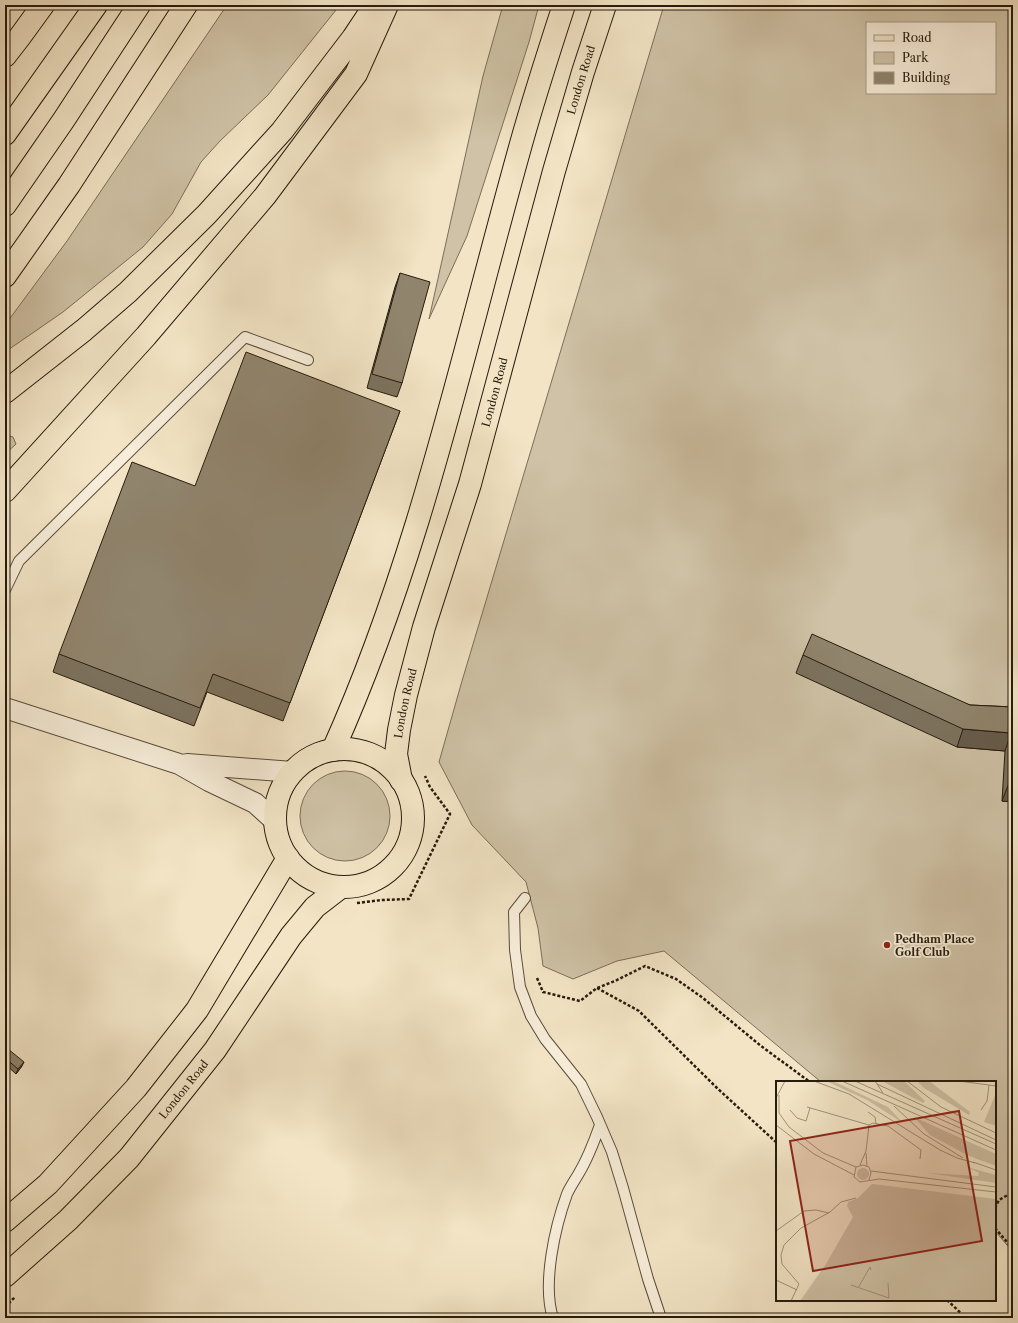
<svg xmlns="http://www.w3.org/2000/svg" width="1018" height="1323" font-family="'Libre Caslon Text',serif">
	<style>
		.green { fill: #cfc2a6; stroke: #7a6e5a; fill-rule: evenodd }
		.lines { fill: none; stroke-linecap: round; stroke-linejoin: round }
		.lane-casing { stroke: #594d3b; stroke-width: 12 }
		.street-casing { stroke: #594d3b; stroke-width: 22 }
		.primary-casing { stroke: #261b0d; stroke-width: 24 }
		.highway-casing { stroke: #261b0d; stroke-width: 24 }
		.path { stroke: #261b0d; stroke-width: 2.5; stroke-dasharray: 3 2; stroke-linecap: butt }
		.lane { stroke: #f7edd9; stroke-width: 10 }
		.street { stroke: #f7edd9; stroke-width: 20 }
		.primary { stroke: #f2e4c5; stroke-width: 22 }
		.highway { stroke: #f2e4c5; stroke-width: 22 }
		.wall { fill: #7c725e; stroke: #261b0d }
		.shaded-wall { fill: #655c4c; stroke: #261b0d }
		.building { fill: #90846d; stroke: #261b0d }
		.poi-dot { fill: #8f2418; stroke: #f7edd9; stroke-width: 1.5 }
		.labels { text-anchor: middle; stroke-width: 3.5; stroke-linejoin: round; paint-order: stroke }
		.street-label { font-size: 11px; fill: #261b0d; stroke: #f7edd9 }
		.poi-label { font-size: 11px; font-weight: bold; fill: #261b0d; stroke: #f7edd9; text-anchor: start }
		.inset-road { fill: none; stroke: #a0947b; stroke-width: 1 }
		.view { fill: #8f2418; fill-opacity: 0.15; stroke: #8f2418; stroke-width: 2 }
		.inset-edge { fill: none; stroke: #261b0d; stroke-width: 2 }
	</style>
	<rect width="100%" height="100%" fill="#f2e4c5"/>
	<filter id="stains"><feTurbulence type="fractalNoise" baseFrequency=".005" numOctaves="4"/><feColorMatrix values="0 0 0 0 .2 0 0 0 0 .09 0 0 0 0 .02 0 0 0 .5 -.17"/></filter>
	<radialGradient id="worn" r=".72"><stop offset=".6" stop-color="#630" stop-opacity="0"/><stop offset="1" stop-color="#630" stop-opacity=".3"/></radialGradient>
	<!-- green -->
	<path class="green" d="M227,5H340L268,95L220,141L201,162L172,214L143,247L63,312L5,352V325L67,241Z
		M503,5H539L529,42L467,236L429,319L483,76Z
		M664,5H1013V1252L995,1231V1082H821L664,951L617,961L573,979L543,966L538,928L526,882L472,825L439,762L462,681ZM867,23H995V93H867Z
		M5,435L13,437L16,444L5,454Z
		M300 816a45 45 0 1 1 90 0a45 45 0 1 1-90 0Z"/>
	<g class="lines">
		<!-- lane casing -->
		<g class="lane-casing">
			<path id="lane" d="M5,590L19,561L245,337L308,360
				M525,898L514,912L515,950L520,987L531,1016L545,1039L581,1084L597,1117L612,1152L623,1188L648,1279L661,1318
				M553,1318C542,1284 555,1227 567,1194C570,1187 575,1180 579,1173C588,1158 594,1142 600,1125"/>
		</g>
		<!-- street casing -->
		<g class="street-casing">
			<path id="street" d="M5,708L179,764L209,781L255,803L275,821
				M187,764L293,772"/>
		</g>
		<!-- primary casing -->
		<g class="primary-casing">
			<g id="primary">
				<circle cx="344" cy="818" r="69"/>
				<path d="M333,750C420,557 464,347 521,144C534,97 549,51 564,5"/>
				<path id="s1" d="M401,780L396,754L399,730L406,695L424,627L470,484L554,171L583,72L605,5"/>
				<path d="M5,1221L48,1184L136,1088L197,1010L288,858"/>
				<path id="s2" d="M5,1276L68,1220L129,1158L215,1050L291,936L315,907L341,887"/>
			</g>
		</g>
		<!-- highway casing -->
		<g class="highway-casing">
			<path id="highway" d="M5,56L19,38L43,5
				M5,134L96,5
				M5,205L63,121L139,5
				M5,276L69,185L186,5
				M5,392L84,330L128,292L207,214L282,131L353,38L375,5
				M5,491L146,336L265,196L356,74L387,5"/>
		</g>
		<!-- path -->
		<path class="path" d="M357,903L382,900L409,899L450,814L430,787L425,776
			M537,978L543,992L580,1001L597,988L615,981L645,966L676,979L703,998L761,1046L810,1082
			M597,988L639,1011L717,1088L777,1143
			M995,1208L999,1200L1013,1192
			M995,1228L1013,1249
			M947,1300L966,1318
			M5,1307L15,1297"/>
		<!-- lane -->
		<use href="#lane" class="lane"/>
		<!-- street -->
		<use href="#street" class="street"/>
		<!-- primary -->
		<use href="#primary" class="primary"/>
		<!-- highway -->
		<use href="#highway" class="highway"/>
	</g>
	<!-- wall -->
	<path class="wall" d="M400,273L402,383L397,397L367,388L395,287Z
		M400,411L283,721L207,692L194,726L53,672L59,654L195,486Z
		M803,655L970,705L1013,707V802L1002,801L1005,751L957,747L796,673Z
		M5,1053L22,1066L16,1074L5,1064Z"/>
	<!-- shaded-wall -->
	<path class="shaded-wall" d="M963,729L1011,733L1005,751L957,747Z
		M1009,783L1013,784V802L1002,801Z
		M24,1062L22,1066L16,1074L18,1069Z"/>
	<!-- building -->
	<path class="building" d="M400,273L430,282L402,383L372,374Z
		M246,352L400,411L290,703L213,674L200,708L59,654L132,462L195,486Z
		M812,634L970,705L1013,707V784L1009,783L1011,733L963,729L803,655Z
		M8,1049L24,1062L18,1069L5,1058V1053Z"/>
	<!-- markers -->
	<circle class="poi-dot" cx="887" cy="945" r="4"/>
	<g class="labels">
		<!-- street labels -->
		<g class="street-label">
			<text dy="4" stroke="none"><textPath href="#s1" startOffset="726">London Road</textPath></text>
			<text dy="4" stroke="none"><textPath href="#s1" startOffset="402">London Road</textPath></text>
			<text dy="4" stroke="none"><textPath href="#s1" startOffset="78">London Road</textPath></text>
			<text dy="4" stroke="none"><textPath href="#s2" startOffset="259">London Road</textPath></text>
		</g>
		<!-- poi labels -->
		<g class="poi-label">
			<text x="895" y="943">Pedham Place<tspan x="895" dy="13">Golf Club</tspan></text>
		</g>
	</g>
	<!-- overview -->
	<g transform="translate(776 1081)">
		<rect width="220" height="220" fill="#f2e4c5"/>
		<path d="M50,0H57L112,26L127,42L91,19ZM106,0H128L149,20L147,22ZM141,0H153L194,31L193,34L148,7ZM220,12V45L208,41ZM138,36L220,73V85L193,75L154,54ZM191,86L220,94V102L152,92L202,95L203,92ZM81 93a6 6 0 1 1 12 0a6 6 0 1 1-12 0ZM96,103L220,118V220H24L50,183L77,136L71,125L72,121L82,117Z" fill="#cfc2a6"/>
		<path class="inset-road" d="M38,0L73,13L164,69L181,77L199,82M66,0L220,69M79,0L220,63M99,0L107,12M131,0L165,26L220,52M183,0L220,5M101,3L220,59M3,14V32L13,46L47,72L80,86M0,17L9,0M118,25L148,53L187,77M31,26L93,44L97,42L112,45L145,69L144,78M14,29L21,37L30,40L34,27M205,29L211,20L213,4M92,31L99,36L100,42M0,44L38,73L78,94M90,72L91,85M197,81L220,89M84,84L90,70L93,44M95,90L220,106M93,99L95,92L93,86L87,84L80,86L78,96L84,101L103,98L220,111M0,150L28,130L40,129L53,132M0,199L21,209M75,204L113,217L112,202M82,207L94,186L95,189M15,220L23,203L6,183L5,174L8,164L25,147L54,131L65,121L80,117"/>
		<path class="view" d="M183,30L206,160L37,190L14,60Z"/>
		<rect width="220" height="220" class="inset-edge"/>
	</g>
	<!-- margin -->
	<rect width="1018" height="1323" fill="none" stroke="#f2e4c5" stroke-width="20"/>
	<rect x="6" y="6" width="1006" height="1311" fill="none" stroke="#261b0d" stroke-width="2"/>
	<rect x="10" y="10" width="998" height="1303" fill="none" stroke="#261b0d"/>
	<!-- legend -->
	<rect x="866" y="22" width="130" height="72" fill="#f7edd9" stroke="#a39987"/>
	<rect x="874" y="35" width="20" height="6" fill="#f2e4c5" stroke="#a39987"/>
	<text x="902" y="42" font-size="12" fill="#261b0d">Road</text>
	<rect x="874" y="52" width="20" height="12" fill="#cfc2a6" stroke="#a39987"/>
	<text x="902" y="62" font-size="12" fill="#261b0d">Park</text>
	<rect x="874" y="72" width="20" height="12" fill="#90846d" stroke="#a39987"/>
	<text x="902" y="82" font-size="12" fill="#261b0d">Building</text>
	<rect width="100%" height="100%" filter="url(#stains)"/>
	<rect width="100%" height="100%" fill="url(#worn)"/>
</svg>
